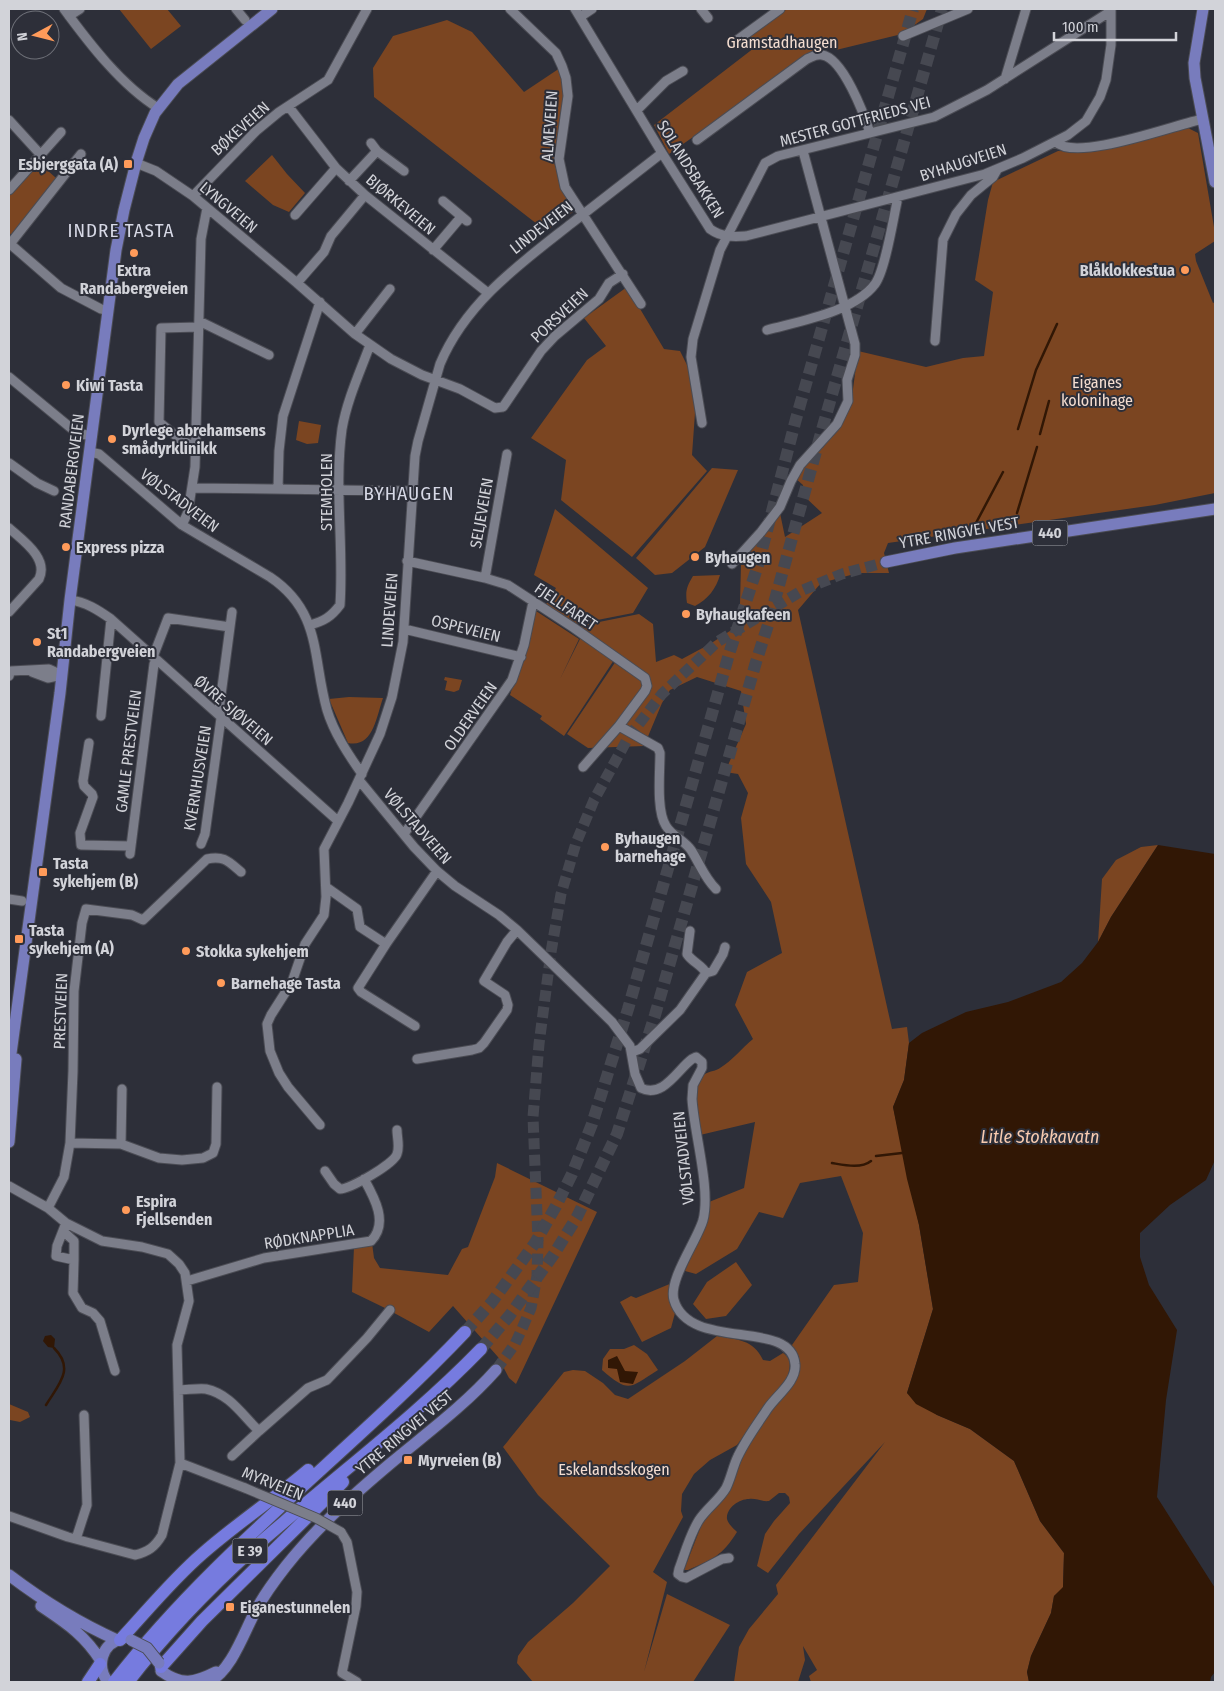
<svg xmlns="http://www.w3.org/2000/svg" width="1224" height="1691" font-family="'Fira Sans Condensed',sans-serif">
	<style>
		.green { fill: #7b4521 }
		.water { fill: #311705 }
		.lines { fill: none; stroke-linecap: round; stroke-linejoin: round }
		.stream { stroke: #311705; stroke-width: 2.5 }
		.major-tunnel { stroke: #464851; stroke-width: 11; stroke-dasharray: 11 5.5; stroke-linecap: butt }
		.highway-tunnel { stroke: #464851; stroke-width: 12; stroke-dasharray: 12 6; stroke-linecap: butt }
		.minor-casing { stroke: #4b4c54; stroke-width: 11 }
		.major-casing { stroke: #4b4c54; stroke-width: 13 }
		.highway-casing { stroke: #4b4c54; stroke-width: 14 }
		.minor { stroke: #7c7e8a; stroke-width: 9 }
		.major { stroke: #787cbd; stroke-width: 11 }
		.highway { stroke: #767bdf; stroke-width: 12 }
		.minor-bridge-casing { stroke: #4b4c54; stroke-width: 11; stroke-linecap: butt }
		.major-bridge-casing { stroke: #4b4c54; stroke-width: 13; stroke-linecap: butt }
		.minor-bridge { stroke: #7c7e8a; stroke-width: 9 }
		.major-bridge { stroke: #787cbd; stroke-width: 11 }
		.poi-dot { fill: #ff9b5a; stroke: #2d2f39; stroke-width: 2 }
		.labels { text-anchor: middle; stroke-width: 4; stroke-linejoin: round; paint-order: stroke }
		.shield { fill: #2d2f39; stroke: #a0a2a9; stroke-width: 1 }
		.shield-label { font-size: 15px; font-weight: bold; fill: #d2d3d9 }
		.park-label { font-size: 16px; fill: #f4ddd0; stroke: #2d2f39 }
		.street-label { font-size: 16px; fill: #d2d3d9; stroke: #2d2f39 }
		.poi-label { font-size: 16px; font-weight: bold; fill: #d2d3d9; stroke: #2d2f39; text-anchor: start }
		.water-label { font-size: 18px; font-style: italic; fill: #f8cbb0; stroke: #2d2f39 }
		.quarter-label { font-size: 19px; letter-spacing: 1px; fill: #d7d9e6; stroke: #2d2f39 }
	</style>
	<rect width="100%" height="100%" fill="#2d2f39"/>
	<!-- green -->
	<path class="green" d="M119,9H167L181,26L151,49Z
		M787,9H927L923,19L902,34L836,50L827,42L669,154L654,125L754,48L750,41L749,36Z
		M447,20L472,32L524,92L560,68L563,81L564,103L554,163L573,212L546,231L374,97L373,68L393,36Z
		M1188,128L1198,133L1215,233V241L1195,254L1196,261L1213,303L1215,302V493L1155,505L888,543L884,553L889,573H858L821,583L798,610L892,1029L907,1027L909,1043L904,1080L893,1107L919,1225L933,1309L907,1393L937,1415L970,1429L1014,1461L1040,1521L1064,1553L1063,1588L1054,1596L1051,1613L1031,1656L1027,1672L1029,1682H811L809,1676L817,1670L803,1646L805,1660L798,1682H734L739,1647L749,1629L778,1594L776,1585L885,1442L799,1534L768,1573L757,1566L765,1534L774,1521L790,1503L789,1497L785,1493H779L769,1501C762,1502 756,1498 749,1499C739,1499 726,1508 727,1519C728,1524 734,1529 737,1532C722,1556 713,1559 688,1570H684L703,1521L740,1463L749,1442L798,1374L792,1345L834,1285L858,1282L863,1233L841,1176L800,1183L783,1218L759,1212L737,1249L696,1274L685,1271L704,1225L709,1202L744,1188L755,1122L700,1135C698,1119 690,1085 705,1074C710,1071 716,1071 720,1068C732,1061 742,1048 753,1039L735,1005L747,972L782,953L771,902L746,864L741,818L748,793L738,774L725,772L746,724L741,691L697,677L670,690L662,703L644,746L588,748L567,734L616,661L614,660L564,736L540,719L542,716L510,695L536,611L579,639L560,679L581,637L579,626L639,614L653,624L656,662L674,655L682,659L710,644L736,627L740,604L741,564L780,513L785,537L822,513L804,496L803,485L795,478L836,430L853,389L858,351L926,367L963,358L984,356L993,292L975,280L988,200L993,182L1058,151L1093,152Z
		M272,155L287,174L305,193L289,212L273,205L245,181Z
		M38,162L56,178L13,236L9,233V196Z
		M627,287L664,349L680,351L697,385L692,455L707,471L632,557L561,500L566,460L531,438L587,360L606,346L584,318Z
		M299,421L321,425L318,443L307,444L296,440Z
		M712,468L738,470L705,547L672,573L655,575L636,558Z
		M555,509L648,588L633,613L577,624L545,606L556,588L534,575Z
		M720,575C716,589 708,599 695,606L687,603C685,591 687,586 693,576Z
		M445,677L462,680L459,690L454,692L445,690L447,681L444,680Z
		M349,697L383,698C376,718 373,748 348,743L329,699Z
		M1158,845L1111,917L1098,942L1102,879L1116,860L1141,847Z
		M497,1163L597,1212L516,1384L509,1378L498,1357L453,1306L429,1332L385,1308L352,1292L354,1247L372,1243L374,1258L380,1268L448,1275L462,1249L468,1247L495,1177Z
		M736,1262L752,1285L726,1316L706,1319L693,1304L707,1282Z
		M672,1283L669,1301L675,1313L671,1328L642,1342L620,1302L631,1296L636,1298Z
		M717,1336C738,1340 753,1339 763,1360L770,1361L783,1353C792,1359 790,1366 788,1376L737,1445L710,1460L694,1474L682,1494L681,1511L683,1517L653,1572L667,1582L644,1672L667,1594L730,1625L693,1682H533L517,1663L518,1656L528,1642L573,1603L610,1566L538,1495L503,1447L564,1372L573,1370L585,1371L603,1383L615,1395L628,1399L685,1361Z
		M634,1345L647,1354L658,1370C629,1388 630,1394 602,1370L603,1359L610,1349H624Z
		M9,1404L28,1412L30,1417L20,1422L10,1420Z"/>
	<!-- water -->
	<path class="water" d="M1158,845L1215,854V1160L1206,1180L1170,1205L1140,1233V1257L1149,1285L1177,1330L1166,1400L1157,1497L1215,1588V1672L1211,1677L1210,1682H1029L1027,1672L1031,1656L1051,1613L1054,1596L1063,1587L1064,1553L1040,1521L1014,1461L970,1429L937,1415L916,1404L907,1393L933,1309L919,1225L907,1179L893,1107L904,1080L909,1043L922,1033L966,1012L1008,1002L1061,982L1082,963L1098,942L1111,917Z
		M51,1335L55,1339L54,1348L48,1347L43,1341L45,1336Z
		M617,1356L625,1371L638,1372L633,1384L620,1382L617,1369L608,1368V1360Z"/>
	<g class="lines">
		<!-- stream -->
		<path class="stream" d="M1018,429L1036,370L1057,324
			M1040,434L1049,401
			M1017,513L1037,447
			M976,523L1003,472
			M876,1156L902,1153
			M832,1163C844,1165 861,1169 871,1161
			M46,1405C59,1384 75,1369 54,1348"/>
		<!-- major-tunnel -->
		<path class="major-tunnel" d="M496,1370L515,1344L521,1331L531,1308L537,1276L538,1240L533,1117L539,1044L551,952L561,894L576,843L594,800L628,738L662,694L717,642L803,590L842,574L886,562"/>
		<!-- highway-tunnel -->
		<path class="highway-tunnel" d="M465,1332L492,1302L535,1243L556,1206L572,1174L592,1124L628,1009L729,654L758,565L796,419L913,9
			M481,1349L510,1315L554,1254L577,1217L617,1134L655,1015L756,662L768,625L823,426L942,9"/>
		<!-- minor casing -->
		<g class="minor-casing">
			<path id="minor" d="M64,9C89,43 121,85 158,108
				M236,9L245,20
				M510,9L556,53L562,66L566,78L568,96L559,159L565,187L641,304
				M575,9L662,153L710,229C721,237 733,237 746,236L985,174L1023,158L1068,135L1086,121L1100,97L1106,80L1111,45V9
				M701,9L708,18
				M69,16L80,9
				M580,17L592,9
				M903,36L968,9
				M736,41L780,9
				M1005,79L1026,9
				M289,107L336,168L365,195L488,293
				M637,110L666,81L683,71
				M9,120L40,154
				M697,140L807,59C812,57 816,54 822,55C843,58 864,114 870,133
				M1056,142C1076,162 1174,125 1203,119
				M371,143L377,151L404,171
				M136,163L156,171L193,196L297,283L355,334L391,359L422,375L460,389L495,408L503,407L541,351L555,336L599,299L609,283L623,274
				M349,181L377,151
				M9,190L61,132
				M193,196L256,131L279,112L328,80L367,9
				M443,201L467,221
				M295,215L336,168
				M9,243L61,288L101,309L108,311
				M10,244L81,154
				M433,250L461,217
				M297,283L324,252L331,236L365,195
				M199,321L269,355
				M767,330C800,321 854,312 875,284C885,271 893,220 897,202L896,198
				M355,334L390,289
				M935,341L943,240L956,214L971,195L993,177L997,170
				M9,377L77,433L92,436
				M702,423L691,357L693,339L720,250L765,163L778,156L934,117L987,90L1111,11
				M195,447L181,440L159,422L161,328L199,327
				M90,452L99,454L182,525L270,577C322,612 312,657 327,710C334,733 348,754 362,774
				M9,463L37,483L54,491
				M193,488L412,491
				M278,489L279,451L283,416L320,302
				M182,525L188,512L195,467L201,239L207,208
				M9,528C22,540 49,558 39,579L9,612
				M407,561L485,578L508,585L574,628L645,678L647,686L645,691L619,726L658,748L660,753C660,772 656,811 666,826C672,836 684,840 691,850C700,864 704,877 716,889
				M732,564L761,532L780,507L791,481L800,465L837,424L848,401L847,380L855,355V344L803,151
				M485,578L507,454
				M70,600C86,602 98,610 111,619L338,821
				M310,625C324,621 331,617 340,605C344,547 334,487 342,429C347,400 360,372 370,345
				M404,629L521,657
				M153,657L168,618L230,627
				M32,672L48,678L62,675
				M9,676L11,671L49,669L62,675
				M101,716L111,619
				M89,743L83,781L84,786L92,794L93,797L80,833L81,845L131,846
				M583,767L619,726
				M359,780L414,847L437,871L455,886L499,915L517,930L612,1022L630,1046L635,1074L641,1088C663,1099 678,1069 692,1059L696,1057L702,1062V1068L693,1085L692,1099C694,1133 711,1189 703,1220C697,1241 668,1280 674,1300C689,1352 791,1318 795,1364C797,1381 777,1395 768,1408C758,1423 746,1439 738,1456C733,1466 731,1478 726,1488C719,1500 707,1508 699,1520C690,1534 685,1553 679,1569L678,1574L682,1577L686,1578L722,1559L729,1558
				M404,834L512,680L524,645L533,602
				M201,844L205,834L221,718L219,710L232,612
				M130,854L154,664L156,661
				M326,887L357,909L360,927L386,944
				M9,899L22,901
				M690,931L687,954C692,962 702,965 706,973
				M415,1026L361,992L358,988L386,944L437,871
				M632,1052L640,1049L680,1010L706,973L713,971L723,954L725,947
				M417,1059L472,1050L479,1048L484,1043L507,1010L508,1005L505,995L484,981L507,942L517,930
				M320,1125L288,1087L279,1073L270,1051L267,1024L271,1015L292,982L305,944L324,915L326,897L324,849L348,803L380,734L392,697L403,642L415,456L418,441L440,364C466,302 521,263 572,223C602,200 632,176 662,153
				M70,1143L121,1144L159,1158L182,1160L203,1158L213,1153L216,1144L217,1087
				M121,1144L122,1089
				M325,1171L334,1184L340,1189C350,1189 394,1164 397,1154C400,1147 397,1137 397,1130
				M9,1186L48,1208L66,1223L102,1241L142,1247L168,1254L179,1264L185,1273L189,1301L177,1345L180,1463L162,1535C155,1547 148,1552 135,1555L68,1537L9,1516
				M48,1208L64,1177L70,1143L73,1071L74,991L82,923L86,909L132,915L143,920L207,859C224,855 229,862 241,872
				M66,1223L57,1246L56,1256L74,1260L73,1293L82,1308L93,1313L100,1321L115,1371
				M64,1232L74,1241V1260
				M187,1281L264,1258L371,1241C389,1223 374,1197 364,1179
				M178,1390C187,1390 198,1388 206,1389C230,1394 243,1416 259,1431L308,1388L327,1380L367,1338L390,1310
				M232,1456L259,1431
				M180,1463L245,1488
				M341,1532L347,1542L357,1592L356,1606L342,1673L357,1682
				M76,1539L87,1505L84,1415"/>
		</g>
		<!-- major casing -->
		<g class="major-casing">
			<path id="major" d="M1203,9L1194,63L1195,78L1215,182
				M886,562L955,548L1215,509
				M9,1068L60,693L70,600L116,250L124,210L136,163L144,138L155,113L178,84L272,9
				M9,1142L16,1059
				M9,1575C42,1600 79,1623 117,1640
				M41,1606C66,1623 84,1634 101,1661
				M161,1671C182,1686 194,1683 216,1672
				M108,1682C96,1667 101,1643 122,1639
				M209,1682C232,1670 244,1632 256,1610C264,1595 275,1580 286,1566C317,1527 353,1495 391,1463C427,1433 465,1405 496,1370"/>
		</g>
		<!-- highway casing -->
		<g class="highway-casing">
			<path id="highway" d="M120,1640C147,1611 172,1580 202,1554C236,1524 274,1499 308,1470
				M161,1667L202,1621L343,1482
				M88,1682L100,1664
				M114,1682C215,1551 351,1452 465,1332
				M128,1682C174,1623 227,1570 284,1522C350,1465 420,1412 481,1349"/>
		</g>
		<!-- minor -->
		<use href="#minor" class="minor"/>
		<!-- major -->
		<use href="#major" class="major"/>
		<!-- highway -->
		<use href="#highway" class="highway"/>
		<!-- minor-bridge casing -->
		<g class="minor-bridge-casing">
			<path id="minor-bridge" d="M245,1488L316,1518L341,1532"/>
		</g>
		<!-- major-bridge casing -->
		<g class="major-bridge-casing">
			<path id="major-bridge" d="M131,1640L147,1648L159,1663"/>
		</g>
		<!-- minor-bridge -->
		<use href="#minor-bridge" class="minor-bridge"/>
		<!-- major-bridge -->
		<use href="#major-bridge" class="major-bridge"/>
	</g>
	<!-- markers -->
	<g class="poi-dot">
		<rect x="123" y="159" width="10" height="10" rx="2.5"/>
		<circle cx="134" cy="253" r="5"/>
		<circle cx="1185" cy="270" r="5"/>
		<circle cx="66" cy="385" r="5"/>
		<circle cx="112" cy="439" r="5"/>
		<circle cx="66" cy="547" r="5"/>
		<circle cx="695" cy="557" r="5"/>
		<circle cx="686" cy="614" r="5"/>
		<circle cx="37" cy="642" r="5"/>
		<circle cx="605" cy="847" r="5"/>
		<rect x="38" y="867" width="10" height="10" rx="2.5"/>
		<rect x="14" y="934" width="10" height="10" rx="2.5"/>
		<circle cx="186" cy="951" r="5"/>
		<circle cx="221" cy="983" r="5"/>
		<circle cx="126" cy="1210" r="5"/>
		<rect x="403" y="1455" width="10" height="10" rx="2.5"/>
		<rect x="225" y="1602" width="10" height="10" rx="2.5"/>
	</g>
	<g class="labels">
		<!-- shield labels -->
		<g class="shield">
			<rect x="1032.5" y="520.5" width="35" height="25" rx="4"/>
			<rect x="327.5" y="1490.5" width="35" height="25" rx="4"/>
			<rect x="232.5" y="1538.5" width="35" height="25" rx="4"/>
		</g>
		<g class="shield-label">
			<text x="1050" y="538">440</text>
			<text x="345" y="1508">440</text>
			<text x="250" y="1556">E 39</text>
		</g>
		<!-- park labels -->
		<g class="park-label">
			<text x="782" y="48">Gramstadhaugen</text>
			<text x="1097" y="388">Eiganes<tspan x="1097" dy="18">kolonihage</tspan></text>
			<text x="614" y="1475">Eskelandsskogen</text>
		</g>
		<!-- street labels -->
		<g class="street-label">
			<text transform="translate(855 121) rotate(-15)" y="6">MESTER GOTTFRIEDS VEI</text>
			<text transform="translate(549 126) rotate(-86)" y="6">ALMEVEIEN</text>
			<text transform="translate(240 128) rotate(-42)" y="6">BØKEVEIEN</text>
			<text transform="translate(963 162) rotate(-18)" y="6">BYHAUGVEIEN</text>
			<text transform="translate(691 169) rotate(58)" y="6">SOLANDSBAKKEN</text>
			<text transform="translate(401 204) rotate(40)" y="6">BJØRKEVEIEN</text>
			<text transform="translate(229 207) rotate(40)" y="6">LYNGVEIEN</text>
			<text transform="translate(541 227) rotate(-38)" y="6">LINDEVEIEN</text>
			<text transform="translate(559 315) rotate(-43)" y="6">PORSVEIEN</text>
			<text transform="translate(71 471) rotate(-83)" y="6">RANDABERGVEIEN</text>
			<text transform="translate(326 492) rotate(-90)" y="6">STEMHOLEN</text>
			<text transform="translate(180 500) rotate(37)" y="6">VØLSTADVEIEN</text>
			<text transform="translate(481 513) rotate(-80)" y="6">SELJEVEIEN</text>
			<text transform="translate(959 532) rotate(-10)" y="6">YTRE RINGVEI VEST</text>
			<text transform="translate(566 606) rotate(34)" y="6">FJELLFARET</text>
			<text transform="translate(389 610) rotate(-86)" y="6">LINDEVEIEN</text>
			<text transform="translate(466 628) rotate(14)" y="6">OSPEVEIEN</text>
			<text transform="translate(234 710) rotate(41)" y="6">ØVRE SJØVEIEN</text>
			<text transform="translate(470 716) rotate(-55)" y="6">OLDERVEIEN</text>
			<text transform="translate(128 751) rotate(-83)" y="6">GAMLE PRESTVEIEN</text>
			<text transform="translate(197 778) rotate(-81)" y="6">KVERNHUSVEIEN</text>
			<text transform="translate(418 826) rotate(49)" y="6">VØLSTADVEIEN</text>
			<text transform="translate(60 1011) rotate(-88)" y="6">PRESTVEIEN</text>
			<text transform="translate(683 1158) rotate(-96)" y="6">VØLSTADVEIEN</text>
			<text transform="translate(309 1236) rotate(-9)" y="6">RØDKNAPPLIA</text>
			<text transform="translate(404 1432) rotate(-40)" y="6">YTRE RINGVEI VEST</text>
			<text transform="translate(273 1483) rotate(22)" y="6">MYRVEIEN</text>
		</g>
		<!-- poi labels -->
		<g class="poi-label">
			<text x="118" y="170" text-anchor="end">Esbjerggata (A)</text>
			<text x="134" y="276" text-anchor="middle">Extra<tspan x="134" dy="18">Randabergveien</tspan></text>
			<text x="1175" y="276" text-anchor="end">Blåklokkestua</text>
			<text x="76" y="391">Kiwi Tasta</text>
			<text x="122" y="436">Dyrlege abrehamsens<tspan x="122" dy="18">smådyrklinikk</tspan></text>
			<text x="76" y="553">Express pizza</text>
			<text x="705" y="563">Byhaugen</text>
			<text x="696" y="620">Byhaugkafeen</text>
			<text x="47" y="639">St1<tspan x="47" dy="18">Randabergveien</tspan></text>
			<text x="615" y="844">Byhaugen<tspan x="615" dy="18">barnehage</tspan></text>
			<text x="53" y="869">Tasta<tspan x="53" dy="18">sykehjem (B)</tspan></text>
			<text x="29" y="936">Tasta<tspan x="29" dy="18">sykehjem (A)</tspan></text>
			<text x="196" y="957">Stokka sykehjem</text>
			<text x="231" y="989">Barnehage Tasta</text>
			<text x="136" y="1207">Espira<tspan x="136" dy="18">Fjellsenden</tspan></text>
			<text x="418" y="1466">Myrveien (B)</text>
			<text x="240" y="1613">Eiganestunnelen</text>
		</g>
		<!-- water labels -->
		<g class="water-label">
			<text x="1040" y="1143">Litle Stokkavatn</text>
		</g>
		<!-- quarter labels -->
		<g class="quarter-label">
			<text x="121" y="237">INDRE TASTA</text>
			<text x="409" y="500">BYHAUGEN</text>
		</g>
	</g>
	<!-- border -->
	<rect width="1224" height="1691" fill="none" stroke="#d2d3d9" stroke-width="20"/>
	<!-- north arrow -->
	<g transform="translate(35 35) rotate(263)"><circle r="24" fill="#2d2f39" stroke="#6f7179"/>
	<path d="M0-4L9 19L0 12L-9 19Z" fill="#ff9b5a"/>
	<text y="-8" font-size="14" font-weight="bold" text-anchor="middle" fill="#d2d3d9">N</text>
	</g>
	<!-- scale -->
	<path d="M1054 32v8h122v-8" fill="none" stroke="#d2d3d9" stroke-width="2.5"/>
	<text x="1062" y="32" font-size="15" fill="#d2d3d9" stroke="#2d2f39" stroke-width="4" paint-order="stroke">100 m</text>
</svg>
